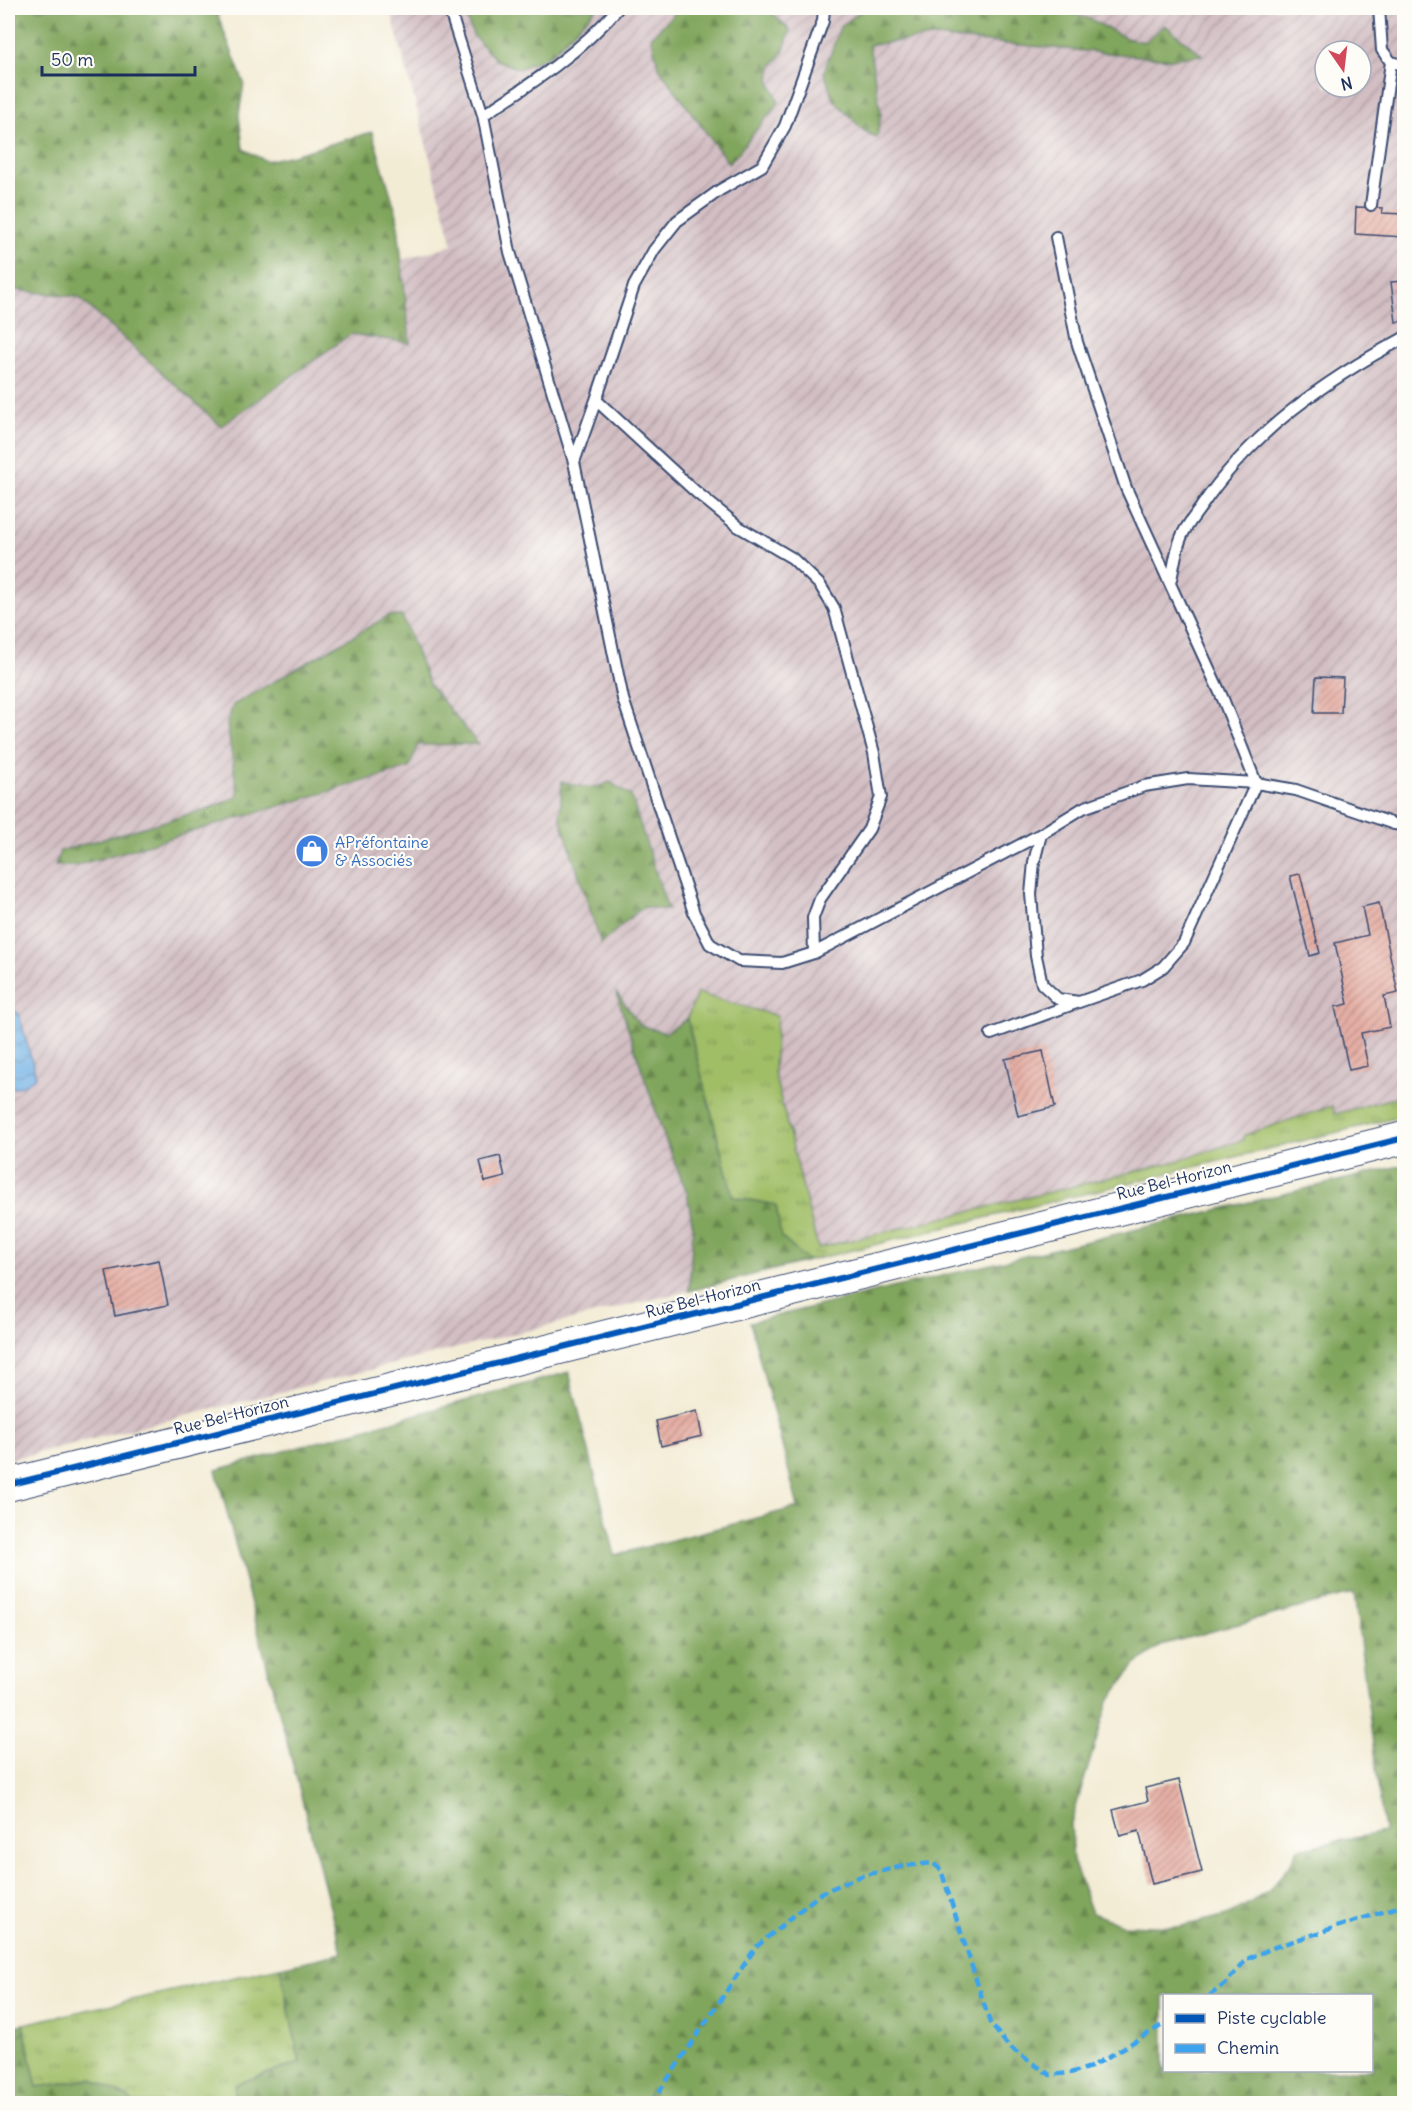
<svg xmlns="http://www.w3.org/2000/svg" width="1412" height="2111" font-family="Delius,sans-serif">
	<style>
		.industrial { fill: url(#industrial-furrows); fill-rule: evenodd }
		.grass { fill: url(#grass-tufts); stroke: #5e7662; stroke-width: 1.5 }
		.forest { fill: url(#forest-firs); stroke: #4e6a5c; stroke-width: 1.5; fill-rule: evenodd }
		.water { fill: url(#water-waves); stroke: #4770a2; stroke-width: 1.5 }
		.building { fill: url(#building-hatch) }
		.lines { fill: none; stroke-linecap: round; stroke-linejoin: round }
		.lane-casing { stroke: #3b4b70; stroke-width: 14 }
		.secondary-casing { stroke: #3b4b70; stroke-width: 34 }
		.lane { stroke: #fff; stroke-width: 10 }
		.secondary { stroke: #fff; stroke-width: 32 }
		.quiet { stroke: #3da3ed; stroke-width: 4.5; stroke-dasharray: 9 4.5; stroke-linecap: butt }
		.cycleway-casing { stroke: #fdfcf7; stroke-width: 10 }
		.cycleway { stroke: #0057b8; stroke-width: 6 }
		.labels { text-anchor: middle; stroke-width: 4.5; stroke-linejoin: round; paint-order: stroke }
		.shop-label { font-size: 16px; fill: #366cbe; stroke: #fdfcf7; text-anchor: start }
		.street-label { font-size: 16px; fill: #1b2f5e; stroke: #fdfcf7 }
	</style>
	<defs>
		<pattern id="industrial-furrows" width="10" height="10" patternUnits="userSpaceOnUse" patternTransform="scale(1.5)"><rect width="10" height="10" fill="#d2bec3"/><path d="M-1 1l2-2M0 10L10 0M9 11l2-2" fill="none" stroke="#aa9ba2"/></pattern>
		<pattern id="grass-tufts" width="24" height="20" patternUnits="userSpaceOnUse" patternTransform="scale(1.5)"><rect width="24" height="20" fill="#a0be66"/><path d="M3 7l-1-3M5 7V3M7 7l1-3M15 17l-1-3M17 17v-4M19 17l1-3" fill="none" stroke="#829b57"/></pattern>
		<pattern id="forest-firs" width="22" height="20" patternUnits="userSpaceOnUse" patternTransform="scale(1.5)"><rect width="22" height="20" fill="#80a55b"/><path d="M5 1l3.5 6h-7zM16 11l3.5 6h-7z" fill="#68874e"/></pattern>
		<pattern id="water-waves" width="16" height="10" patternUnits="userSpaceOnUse" patternTransform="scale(1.5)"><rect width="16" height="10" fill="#73b2e6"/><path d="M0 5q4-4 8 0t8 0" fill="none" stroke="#5e91be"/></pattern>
		<pattern id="building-hatch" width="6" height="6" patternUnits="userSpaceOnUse" patternTransform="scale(1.5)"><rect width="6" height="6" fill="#e6afa4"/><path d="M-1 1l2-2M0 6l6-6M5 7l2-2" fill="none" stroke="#ba8f89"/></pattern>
	</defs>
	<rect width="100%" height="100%" fill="#fdfcf7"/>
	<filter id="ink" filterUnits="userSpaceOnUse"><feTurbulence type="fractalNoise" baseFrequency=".0167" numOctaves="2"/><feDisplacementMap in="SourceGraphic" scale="12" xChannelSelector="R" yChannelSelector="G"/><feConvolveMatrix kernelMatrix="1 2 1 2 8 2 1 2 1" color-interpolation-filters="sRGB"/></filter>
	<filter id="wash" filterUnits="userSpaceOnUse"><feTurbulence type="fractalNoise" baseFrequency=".008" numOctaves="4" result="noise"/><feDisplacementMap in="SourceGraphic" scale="24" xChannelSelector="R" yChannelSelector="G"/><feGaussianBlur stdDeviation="1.35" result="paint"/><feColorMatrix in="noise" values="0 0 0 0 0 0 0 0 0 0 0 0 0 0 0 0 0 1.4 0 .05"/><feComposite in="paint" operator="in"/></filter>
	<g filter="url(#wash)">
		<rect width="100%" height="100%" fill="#f3ecd5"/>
		<!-- industrial -->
		<path class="industrial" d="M390,8H1404V1116L731,1280L8,1460V302L16,290L78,297L221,426L351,334L410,343L401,260L453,245ZM1325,51H1361V87H1325Z"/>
		<!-- grass -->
		<path class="grass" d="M697,993L777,1016L774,1072L818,1248L1169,1163L1243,1140L1244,1135L1332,1106L1335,1114L1404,1095V1116L808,1261L780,1237L776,1205L733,1197L687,1019Z
			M280,1967L300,2063L235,2084L234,2103H133L128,2097L92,2079L37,2087L23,2024Z"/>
		<!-- forest -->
		<path class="forest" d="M8,8H215L244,83L239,115L243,149L266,161L293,155L372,132L397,215L410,343L351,334L221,426L78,297L16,290L8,302Z
			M463,8H503L514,11L519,8H597L550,55L519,69L496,60L473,35Z
			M680,8H767L790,30L783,53L773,64L769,80L779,102L729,164L659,68L651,37Z
			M865,8H1054L1090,19L1126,38L1145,42L1165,25L1202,55L1171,59L934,37L869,45L881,114L877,138L864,131L833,99L824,72L840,27Z
			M388,616H402L429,684L478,744L418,745L409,768L75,866H55L60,851L214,807L238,796L227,724L233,705Z
			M562,781C582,787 590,791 610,782L631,796L668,910L645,907L633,915L601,944L560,817Z
			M616,992L640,1025L665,1033L687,1019L733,1197L776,1205L781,1237L808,1261L689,1291L693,1228L687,1192L665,1139Z
			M1404,1165V2103H234L235,2084L300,2063L280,1967L342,1953L216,1470L569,1372L615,1555L798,1507L750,1322ZM1354,1593L1384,1832L1298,1849L1291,1863L1269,1891L1231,1914L1179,1927L1124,1925L1092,1913L1073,1861L1071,1823L1108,1702L1134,1666L1161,1645ZM1164,1996H1372V2070H1164Z
			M23,2024L37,2087L92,2079L128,2097L133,2103H8V2029Z"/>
		<!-- water -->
		<path class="water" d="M8,1005L19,1014L36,1076L24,1085L8,1089Z"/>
		<g id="blocks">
			<!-- building -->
			<path class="building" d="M1356,207L1383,208L1382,213L1404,214V237L1355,234Z
				M1404,281V321L1396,322L1391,282Z
				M1316,677L1343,678L1341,713H1314Z
				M1300,874L1320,953L1310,956L1290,876Z
				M1379,903L1398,993L1384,996L1390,1027L1361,1033L1368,1066L1349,1070L1335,1007L1348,1004L1335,943L1368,935L1362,907Z
				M1043,1051L1055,1107L1018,1116L1005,1059Z
				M500,1156L505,1177L485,1182L480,1161Z
				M159,1260L168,1305L115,1316L106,1271Z
				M697,1411L702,1436L661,1446L656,1421Z
				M1179,1780L1202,1872L1152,1884L1139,1831L1120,1836L1113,1810L1148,1801L1145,1788Z"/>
		</g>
	</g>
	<g filter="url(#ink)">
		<use href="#blocks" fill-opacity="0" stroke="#3b4b70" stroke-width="1.5"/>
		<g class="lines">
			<!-- lane casing -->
			<g class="lane-casing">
				<path id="lane" d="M449,8L483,115L510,252L574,462L623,699L694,913L710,944L739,961L782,963L814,953L1041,834L1083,808L1144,786L1188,779L1256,783L1296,790L1394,824L1404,825
					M1391,62L1404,65
					M483,115C531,84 581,52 618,8
					M1371,205L1391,62L1382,50L1379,8
					M574,462L596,400
					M1170,583C1174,569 1175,552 1181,538C1185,527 1194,517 1201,507C1251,432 1326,380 1404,338
					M1041,834L1034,862L1031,894L1036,956L1042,984L1058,999L1079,1002L1142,980L1163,967L1184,943L1256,783L1223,699L1126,488L1077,342L1056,237
					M814,953L813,918L820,899L869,829L881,797L874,753L834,608L820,585L792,558L739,527L696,492L596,400L634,286L654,250L677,221L720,190L762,166L785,126L823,21L824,8
					M991,1034L1079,1002"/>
			</g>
			<!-- secondary casing -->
			<g class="secondary-casing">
				<path id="secondary" d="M8,1485L1404,1138"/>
			</g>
			<!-- lane -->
			<use href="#lane" class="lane"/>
			<!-- secondary -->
			<use href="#secondary" class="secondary"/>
			<!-- quiet -->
			<path class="quiet" d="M1209,1996L1225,1984L1247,1959L1275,1947L1404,1905
				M651,2104L756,1947L821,1893L861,1876L904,1866L933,1863L941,1870L990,2023L1009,2047L1050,2075L1070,2073L1091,2067L1164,2024"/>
			<!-- cycleway casing -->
			<g class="cycleway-casing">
				<path id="cycleway" d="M8,1485L1404,1138"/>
			</g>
			<!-- cycleway -->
			<use href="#cycleway" class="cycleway"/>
		</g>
	</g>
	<!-- icons -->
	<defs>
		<g id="shop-disc" transform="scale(1.725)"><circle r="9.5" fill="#3f7fe0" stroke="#fdfcf7"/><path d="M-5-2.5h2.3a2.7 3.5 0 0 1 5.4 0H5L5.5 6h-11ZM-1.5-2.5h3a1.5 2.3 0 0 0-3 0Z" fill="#fff"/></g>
	</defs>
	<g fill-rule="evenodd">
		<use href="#shop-disc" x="312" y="851"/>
	</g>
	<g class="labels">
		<!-- shop labels -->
		<g class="shop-label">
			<text x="335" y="848">APréfontaine<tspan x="335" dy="18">&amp; Associés</tspan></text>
		</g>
		<!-- street labels -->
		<g class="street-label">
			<text transform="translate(1174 1180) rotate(-14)" y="6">Rue Bel-Horizon</text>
			<text transform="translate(703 1298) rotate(-14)" y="6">Rue Bel-Horizon</text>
			<text transform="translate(231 1415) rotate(-14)" y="6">Rue Bel-Horizon</text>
		</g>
	</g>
	<!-- margin -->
	<rect width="1412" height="2111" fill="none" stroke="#fdfcf7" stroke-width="30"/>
	<!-- legend -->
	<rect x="1163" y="1994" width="210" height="78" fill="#fdfcf7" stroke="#a3aaba" stroke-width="1.5"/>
	<rect x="1175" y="2014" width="30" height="9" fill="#0057b8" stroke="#a3aaba" stroke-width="1.5"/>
	<text x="1217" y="2024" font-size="18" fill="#1b2f5e">Piste cyclable</text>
	<rect x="1175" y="2044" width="30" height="9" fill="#3da3ed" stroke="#a3aaba" stroke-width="1.5"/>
	<text x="1217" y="2054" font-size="18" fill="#1b2f5e">Chemin</text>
	<!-- north arrow -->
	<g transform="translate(1343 69) rotate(166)"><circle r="28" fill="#fdfcf7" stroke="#a3aaba" stroke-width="1.5"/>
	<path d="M0-4.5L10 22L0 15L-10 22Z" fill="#d1495b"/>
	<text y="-9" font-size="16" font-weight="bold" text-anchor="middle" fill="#1b2f5e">N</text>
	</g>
	<!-- scale -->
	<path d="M42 66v9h153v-9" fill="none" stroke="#1b2f5e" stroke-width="3"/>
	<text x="51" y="66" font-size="18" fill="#1b2f5e" stroke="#fdfcf7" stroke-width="4.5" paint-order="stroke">50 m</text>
</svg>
